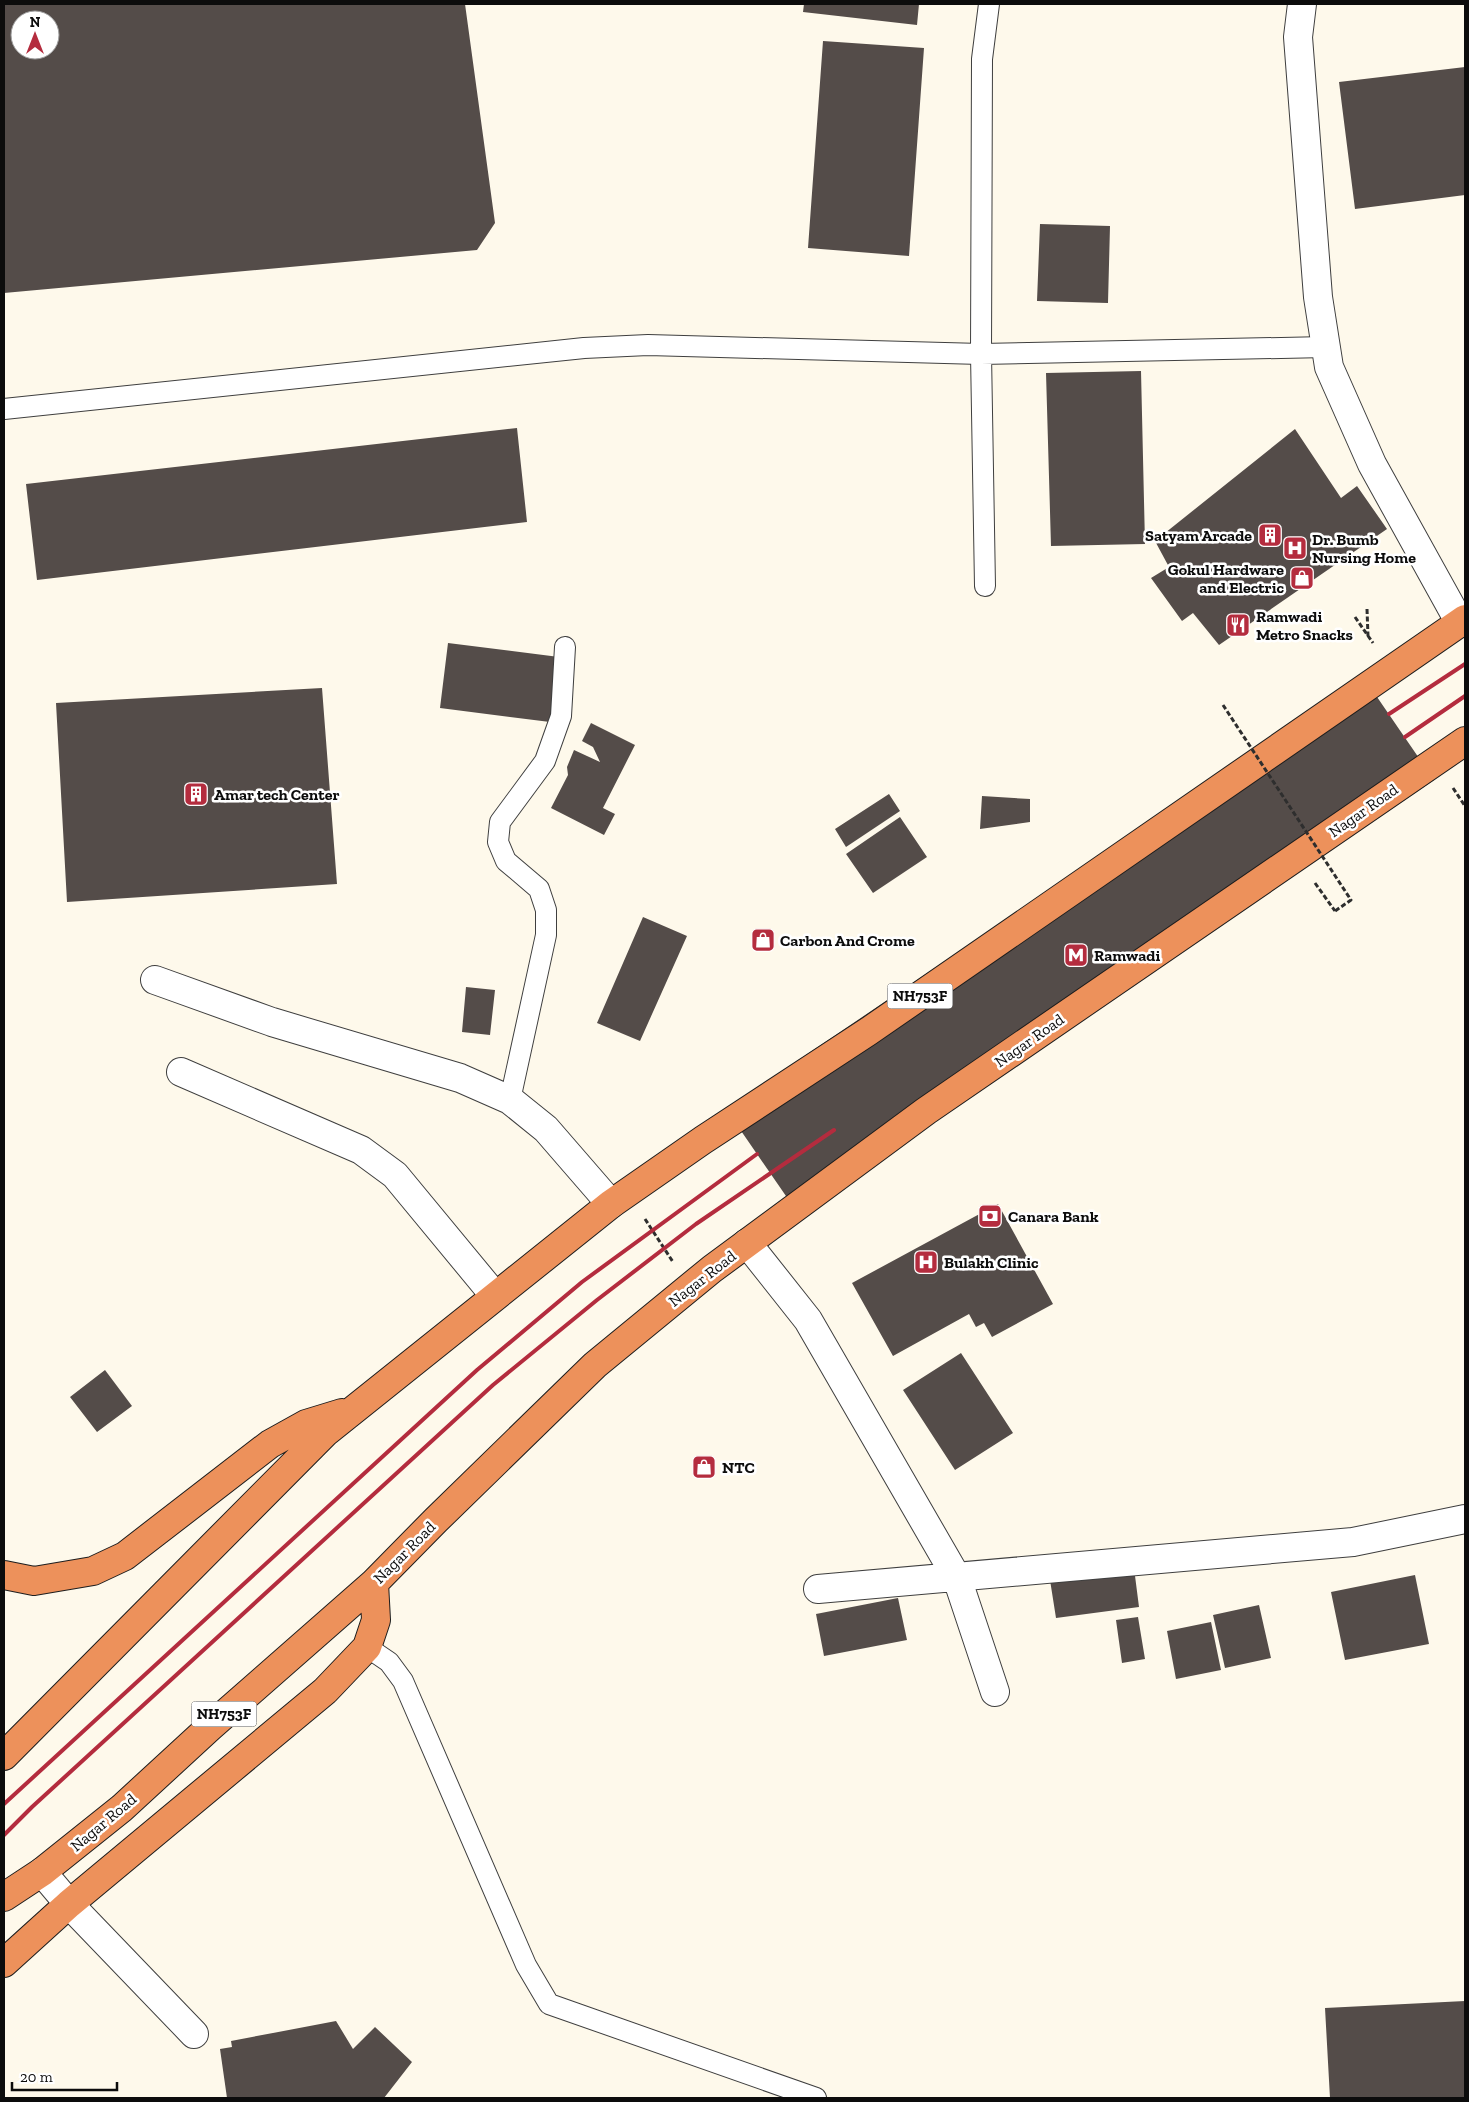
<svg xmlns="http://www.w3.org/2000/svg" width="1469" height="2102" font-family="'Zilla Slab',serif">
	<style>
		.building { fill: #544c49; fill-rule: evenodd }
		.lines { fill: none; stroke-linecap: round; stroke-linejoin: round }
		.lane-casing { stroke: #3f3f3f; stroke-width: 22 }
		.street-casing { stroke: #3f3f3f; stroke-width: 30 }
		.highway-casing { stroke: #1d1d1d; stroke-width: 30 }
		.path { stroke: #2e2e2e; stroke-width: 3; stroke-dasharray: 5 2.5; stroke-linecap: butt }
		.lane { stroke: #fff; stroke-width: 20 }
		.street { stroke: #fff; stroke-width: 28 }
		.highway { stroke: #ed915b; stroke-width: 28 }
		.rail { stroke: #b42c3e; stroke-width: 4 }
		.path-bridge { stroke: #2e2e2e; stroke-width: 3; stroke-dasharray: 5 2.5; stroke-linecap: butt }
		.labels { text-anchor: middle; stroke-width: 5; stroke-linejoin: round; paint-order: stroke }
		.shield { fill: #fff; stroke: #555; stroke-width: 1 }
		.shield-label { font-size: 15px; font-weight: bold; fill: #0c0c0c }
		.poi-label { font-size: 16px; font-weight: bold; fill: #0c0c0c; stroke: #fff; text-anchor: start }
		.street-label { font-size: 16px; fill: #0c0c0c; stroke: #fff }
	</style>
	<rect width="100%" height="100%" fill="#fef9eb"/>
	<!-- building -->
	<path class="building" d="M4,4H465L495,223L477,250L4,293ZM20,20H50V50H20Z
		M804,4H919L917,25L803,12Z
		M823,41L924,48L909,256L808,248Z
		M1465,67V195L1355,209L1339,82Z
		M1040,224L1110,226L1108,303L1037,301Z
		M1141,371L1145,544L1051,546L1046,373Z
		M517,428L527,522L37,580L26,484Z
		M1295,429L1341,498L1357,486L1387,529L1219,645L1193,613L1182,621L1151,578L1169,567L1155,541Z
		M448,643L559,657L550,722L440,708Z
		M1364,678L1434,780L797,1212L726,1109Z
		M322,688L337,884L67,902L56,703Z
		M591,723L635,745L603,808L615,814L604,835L551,808L568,775L567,767L574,750L600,762L593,747L582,741Z
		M889,794L900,811L846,847L835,829Z
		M982,796L1030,799V822L980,829Z
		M900,817L927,857L873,893L846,854Z
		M643,917L687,936L640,1041L597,1023Z
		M466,987L495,990L490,1035L462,1032Z
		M998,1204L1053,1304L992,1337L984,1323L976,1327L969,1314L893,1356L852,1283Z
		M961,1353L1013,1433L955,1470L903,1390Z
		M105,1370L132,1406L97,1432L70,1397Z
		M1134,1568L1139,1607L1056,1618L1050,1580Z
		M1415,1575L1429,1644L1345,1660L1331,1592Z
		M898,1598L907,1640L824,1656L816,1614Z
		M1259,1605L1271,1658L1225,1668L1213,1615Z
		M1138,1617L1145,1659L1122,1663L1116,1620Z
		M1211,1622L1221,1670L1176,1679L1167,1631Z
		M1465,2001V2098H1330L1325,2008Z
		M336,2021L353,2049L375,2027L412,2062L384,2098H227L220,2049L232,2047L231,2041Z"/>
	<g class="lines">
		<!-- lane casing -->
		<g class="lane-casing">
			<path id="lane" d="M4,409L584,348L648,345L981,354L1326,347
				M985,586L981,354L982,59L989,4
				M510,1100L546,935V910L539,889L506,861L498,842L500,822L545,761L561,716L565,647
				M367,1647L389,1662L403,1681L526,1965L549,2004L816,2098"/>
		</g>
		<!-- street casing -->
		<g class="street-casing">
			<path id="street" d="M1302,4L1298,37L1318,297L1329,367L1372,464L1460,623
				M155,980L272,1022L460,1078L510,1100L546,1129L611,1204
				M181,1072L361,1150L395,1175L495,1296
				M747,1243L808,1320L957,1578L995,1692
				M818,1589L1353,1542L1465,1519
				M42,1872L69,1904L194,2034"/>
		</g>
		<!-- highway casing -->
		<g class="highway-casing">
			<path id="highway" d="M4,1575L34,1581L93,1571L125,1556L270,1444L306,1424L342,1413
				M4,1756L326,1432L611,1204L703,1140L869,1031L1465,619
				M4,1897L42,1872L122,1808L210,1727L374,1583L436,1520L595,1365L712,1269L926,1111L1465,741
				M4,1963L69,1904L325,1691L367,1647L376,1620L374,1583"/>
		</g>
		<!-- path -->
		<path class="path" d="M1367,609L1368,636
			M1355,617L1373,643
			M1453,788L1465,806
			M1315,883L1335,911
			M645,1219L673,1262"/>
		<!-- lane -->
		<use href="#lane" class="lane"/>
		<!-- street -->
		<use href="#street" class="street"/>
		<!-- highway -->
		<use href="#highway" class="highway"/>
		<!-- rail -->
		<path class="rail" d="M1389,714L1465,664
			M1405,737L1465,696
			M4,1804L477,1370L582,1282L757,1154
			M4,1835L32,1807L493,1385L597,1300L696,1224L834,1130"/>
		<!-- path-bridge -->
		<path class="path-bridge" d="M1223,705L1351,900L1335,911"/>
	</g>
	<!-- icons -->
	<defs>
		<g id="building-square" transform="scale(1.25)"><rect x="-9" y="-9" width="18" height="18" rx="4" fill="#b42c3e" stroke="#fff"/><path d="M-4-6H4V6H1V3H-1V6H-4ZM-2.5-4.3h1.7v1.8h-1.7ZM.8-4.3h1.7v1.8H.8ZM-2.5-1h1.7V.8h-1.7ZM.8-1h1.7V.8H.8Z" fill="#fff"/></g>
		<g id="hospital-square" transform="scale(1.25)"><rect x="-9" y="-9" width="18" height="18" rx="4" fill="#b42c3e" stroke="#fff"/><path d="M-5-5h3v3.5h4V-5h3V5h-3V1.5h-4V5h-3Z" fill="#fff"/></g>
		<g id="shop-square" transform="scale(1.25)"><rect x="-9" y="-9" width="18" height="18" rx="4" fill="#b42c3e" stroke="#fff"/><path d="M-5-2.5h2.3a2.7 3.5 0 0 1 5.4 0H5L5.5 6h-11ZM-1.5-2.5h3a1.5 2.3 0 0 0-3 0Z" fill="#fff"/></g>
		<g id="restaurant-square" transform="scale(1.25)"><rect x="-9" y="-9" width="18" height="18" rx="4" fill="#b42c3e" stroke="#fff"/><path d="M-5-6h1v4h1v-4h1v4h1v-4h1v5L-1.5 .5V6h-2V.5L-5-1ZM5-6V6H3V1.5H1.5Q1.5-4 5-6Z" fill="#fff"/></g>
		<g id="metro-square" transform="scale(1.25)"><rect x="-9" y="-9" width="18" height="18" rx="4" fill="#b42c3e" stroke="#fff"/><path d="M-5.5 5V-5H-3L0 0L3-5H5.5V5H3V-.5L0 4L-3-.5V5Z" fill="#fff"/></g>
		<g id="bank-square" transform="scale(1.25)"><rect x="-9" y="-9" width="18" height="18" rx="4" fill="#b42c3e" stroke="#fff"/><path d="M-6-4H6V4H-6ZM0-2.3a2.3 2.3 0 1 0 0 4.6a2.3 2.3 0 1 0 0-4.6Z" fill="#fff"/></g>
	</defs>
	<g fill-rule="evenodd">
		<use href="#building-square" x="1270" y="535"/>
		<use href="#hospital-square" x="1295" y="548"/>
		<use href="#shop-square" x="1302" y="578"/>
		<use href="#restaurant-square" x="1238" y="625"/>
		<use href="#building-square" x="196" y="794"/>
		<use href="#shop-square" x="763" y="940"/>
		<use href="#metro-square" x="1076" y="955"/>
		<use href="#bank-square" x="990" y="1216"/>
		<use href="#hospital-square" x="926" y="1262"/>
		<use href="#shop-square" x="704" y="1467"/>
	</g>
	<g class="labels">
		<!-- shield labels -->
		<g class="shield">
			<rect x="887.5" y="983.5" width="65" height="25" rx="4"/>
			<rect x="191.5" y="1701.5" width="65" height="25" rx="4"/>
		</g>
		<g class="shield-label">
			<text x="920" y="1001">NH753F</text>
			<text x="224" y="1719">NH753F</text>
		</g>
		<!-- poi labels -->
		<g class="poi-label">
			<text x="1252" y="541" text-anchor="end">Satyam Arcade</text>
			<text x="1312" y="545">Dr. Bumb<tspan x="1312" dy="18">Nursing Home</tspan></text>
			<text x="1284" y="575" text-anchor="end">Gokul Hardware<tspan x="1284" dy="18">and Electric</tspan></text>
			<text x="1256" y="622">Ramwadi<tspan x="1256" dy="18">Metro Snacks</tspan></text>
			<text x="214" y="800">Amar tech Center</text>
			<text x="780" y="946">Carbon And Crome</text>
			<text x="1094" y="961">Ramwadi</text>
			<text x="1008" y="1222">Canara Bank</text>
			<text x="944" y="1268">Bulakh Clinic</text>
			<text x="722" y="1473">NTC</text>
		</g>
		<!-- street labels -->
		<g class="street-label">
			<text transform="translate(1363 810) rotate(-35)" y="6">Nagar Road</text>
			<text transform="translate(1029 1040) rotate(-35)" y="6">Nagar Road</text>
			<text transform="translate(702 1278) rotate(-38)" y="6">Nagar Road</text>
			<text transform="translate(404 1552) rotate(-45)" y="6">Nagar Road</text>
			<text transform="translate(103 1822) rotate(-40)" y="6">Nagar Road</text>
		</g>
	</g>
	<!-- border -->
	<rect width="1469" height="2102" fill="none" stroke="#0c0c0c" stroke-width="10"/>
	<!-- north arrow -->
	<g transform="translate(35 35)"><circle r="24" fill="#ffffff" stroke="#9e9e9e"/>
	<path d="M0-4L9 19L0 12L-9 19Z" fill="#b42c3e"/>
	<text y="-8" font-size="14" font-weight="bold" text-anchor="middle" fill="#0c0c0c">N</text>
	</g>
	<!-- scale -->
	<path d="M12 2082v8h105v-8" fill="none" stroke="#0c0c0c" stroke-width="2.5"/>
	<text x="20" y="2082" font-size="15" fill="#0c0c0c" stroke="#ffffff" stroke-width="4" paint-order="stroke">20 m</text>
</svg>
